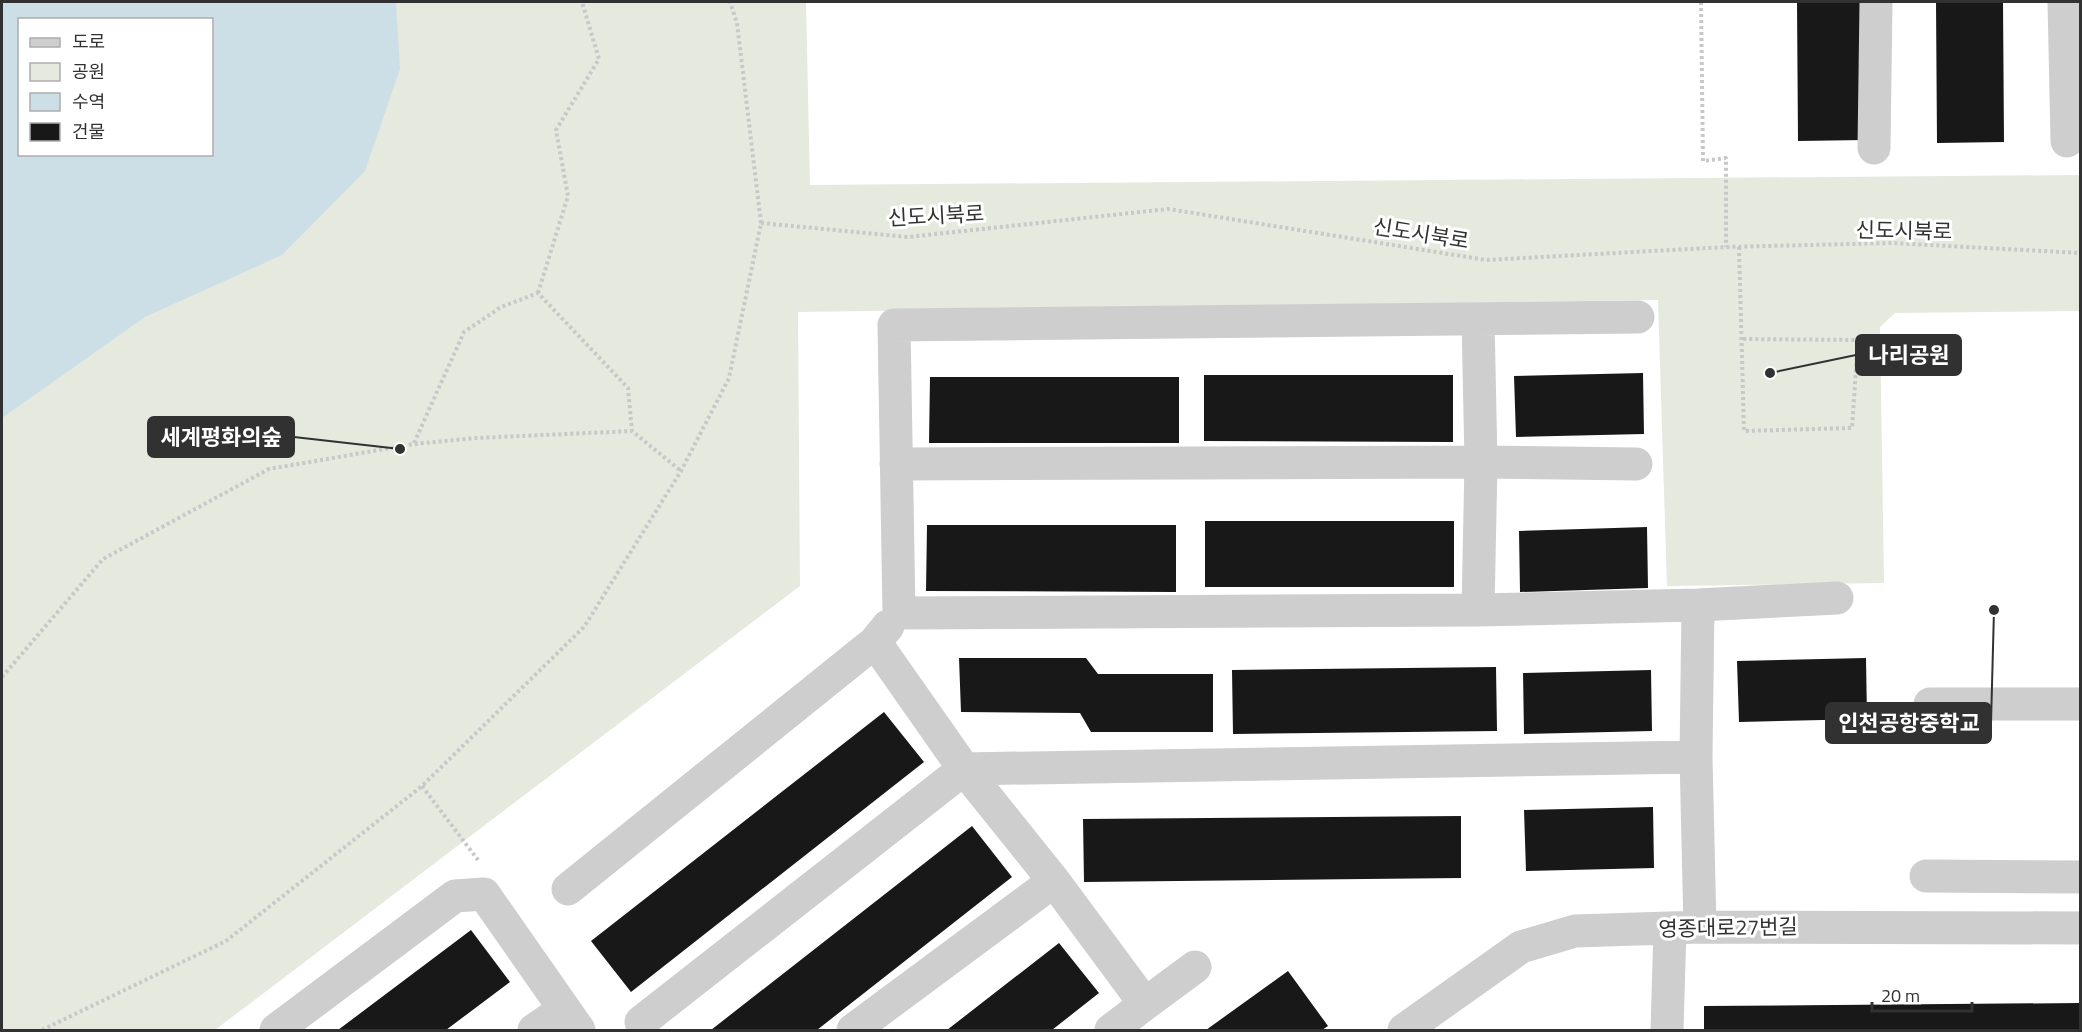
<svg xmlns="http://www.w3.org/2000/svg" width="2082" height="1032" font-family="'Titillium Web','Noto Sans KR',sans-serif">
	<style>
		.green { fill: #e5e9de; fill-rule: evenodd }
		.water { fill: #ccdfe7; fill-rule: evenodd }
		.building { fill: #181818 }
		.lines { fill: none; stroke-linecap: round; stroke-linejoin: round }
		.path { stroke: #c8c8c8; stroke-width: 4; stroke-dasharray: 3 3; stroke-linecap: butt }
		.minor { stroke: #cecece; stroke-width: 33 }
		.labels { text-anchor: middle; stroke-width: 6; stroke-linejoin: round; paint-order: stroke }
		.street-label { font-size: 21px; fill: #313131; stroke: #fff }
		.leader { fill: none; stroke: #313131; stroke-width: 2 }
		.callout-dot { fill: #313131; stroke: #fff; stroke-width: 2 }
		.callout { fill: #313131; stroke: #313131; stroke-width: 2 }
		.callout-label { font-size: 22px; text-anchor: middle; font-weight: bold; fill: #fff }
	</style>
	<rect width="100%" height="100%" fill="#fff"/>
	<!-- green -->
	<path class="green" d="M2,2H806L810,185L2080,175V311L1895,313L1880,327L1884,583L1667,586L1658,300L798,312L800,586L215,1030H2ZM20,20H212V154H20Z"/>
	<!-- water -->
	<path class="water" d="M2,2H396L400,69L365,171L282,255L145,317L2,418ZM20,20H212V154H20Z"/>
	<!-- building -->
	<path class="building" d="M1797,2H1864L1865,140L1798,141Z
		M1936,2H2003L2004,142L1937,143Z
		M1643,373L1644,434L1516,437L1514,376Z
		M1204,375H1453V442L1204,441Z
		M930,377H1179V443H929Z
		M1205,521H1454V587H1205Z
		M927,525H1176V592L926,591Z
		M1647,527L1648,588L1520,592L1519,531Z
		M959,658H1086L1098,674H1213V732H1091L1080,713L961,712Z
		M1866,658L1867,719L1739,722L1737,661Z
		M1496,667L1497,731L1233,734L1232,670Z
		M1651,670L1652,731L1524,734L1523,673Z
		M884,712L924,762L631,992L591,941Z
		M1653,807L1654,868L1526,871L1524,810Z
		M1461,816V878L1084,882L1083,819Z
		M972,826L1012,877L817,1030H711Z
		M471,930L510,982L446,1030H338Z
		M1059,943L1099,993L1052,1030H947Z
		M1288,971L1328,1026L1322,1030H1206Z
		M2080,1003V1030H1704V1006Z"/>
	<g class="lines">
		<!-- path -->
		<path class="path" d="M1701,2L1703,161L1726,158V247
			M761,223L908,237L1168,209L1486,260L1726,247L1892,243L2080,253
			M1739,247L1744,431L1852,428L1858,340L1742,339
			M538,293L568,196L556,130L599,59L582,2
			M414,443L464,332L501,307L538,293L628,388L632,431
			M2,677L103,559L269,469L414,444L476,438L632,431L681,471
			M422,786L478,860
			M42,1030L226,941L422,786L584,627L681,471L729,378L761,223L737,23L730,2"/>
		<!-- minor -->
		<path class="minor" d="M2064,2L2067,141
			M1874,148L1876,2
			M1638,317L894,325L899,613L1478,610L1698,605
			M1478,319L1481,462L1478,610
			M896,464L1481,462L1636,464
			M875,642L964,769L1054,881L1145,1004L1111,1030
			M1930,704H2080
			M1926,876L2080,877
			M568,889L875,642L888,626
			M1700,927L1696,757L1698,605L1837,598
			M1145,1004L1195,967
			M641,1022L964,769L1696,757
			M276,1030L455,896L484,894L579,1030
			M534,1030L563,1010
			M853,1030L1054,881
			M1404,1030L1521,947L1575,931L1700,927L2080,928
			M1667,1030L1670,928"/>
	</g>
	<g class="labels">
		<!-- street labels -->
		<g class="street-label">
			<text transform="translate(936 216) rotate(-3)" y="7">신도시북로</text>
			<text transform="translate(1904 231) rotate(1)" y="7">신도시북로</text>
			<text transform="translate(1421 234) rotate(9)" y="7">신도시북로</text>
			<text transform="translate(1728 928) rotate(-1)" y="7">영종대로27번길</text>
		</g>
	</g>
	<!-- callouts -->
	<path class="leader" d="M1770 373L1856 355M400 449L294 437M1994 610L1991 723"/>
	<g class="callout-dot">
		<circle cx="1770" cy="373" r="6"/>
		<circle cx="400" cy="449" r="6"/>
		<circle cx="1994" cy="610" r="6"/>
	</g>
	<g class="callout">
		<rect x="1856" y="335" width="105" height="40" rx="6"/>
		<rect x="148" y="417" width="146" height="40" rx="6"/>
		<rect x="1826" y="703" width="165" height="40" rx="6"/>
	</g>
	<g class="callout-label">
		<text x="1909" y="363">나리공원</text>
		<text x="221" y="445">세계평화의숲</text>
		<text x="1909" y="731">인천공항중학교</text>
	</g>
	<!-- border -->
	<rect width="2082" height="1032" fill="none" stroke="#313131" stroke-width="6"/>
	<!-- legend -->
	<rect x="18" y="18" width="195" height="138" fill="#ffffff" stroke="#adadad" stroke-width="1.5"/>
	<rect x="30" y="38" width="30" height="9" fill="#cecece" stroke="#adadad" stroke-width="1.5"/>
	<text x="72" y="48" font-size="18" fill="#313131">도로</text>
	<rect x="30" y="63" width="30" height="18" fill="#e5e9de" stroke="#adadad" stroke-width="1.5"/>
	<text x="72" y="78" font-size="18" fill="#313131">공원</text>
	<rect x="30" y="93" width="30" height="18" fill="#ccdfe7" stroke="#adadad" stroke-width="1.5"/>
	<text x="72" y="108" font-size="18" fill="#313131">수역</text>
	<rect x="30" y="123" width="30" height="18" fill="#181818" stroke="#adadad" stroke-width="1.5"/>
	<text x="72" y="138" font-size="18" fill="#313131">건물</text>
	<!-- scale -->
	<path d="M1872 1002v9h100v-9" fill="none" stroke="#313131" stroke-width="3"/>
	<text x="1881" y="1002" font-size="18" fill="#313131" stroke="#ffffff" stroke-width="4.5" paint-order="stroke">20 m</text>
</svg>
